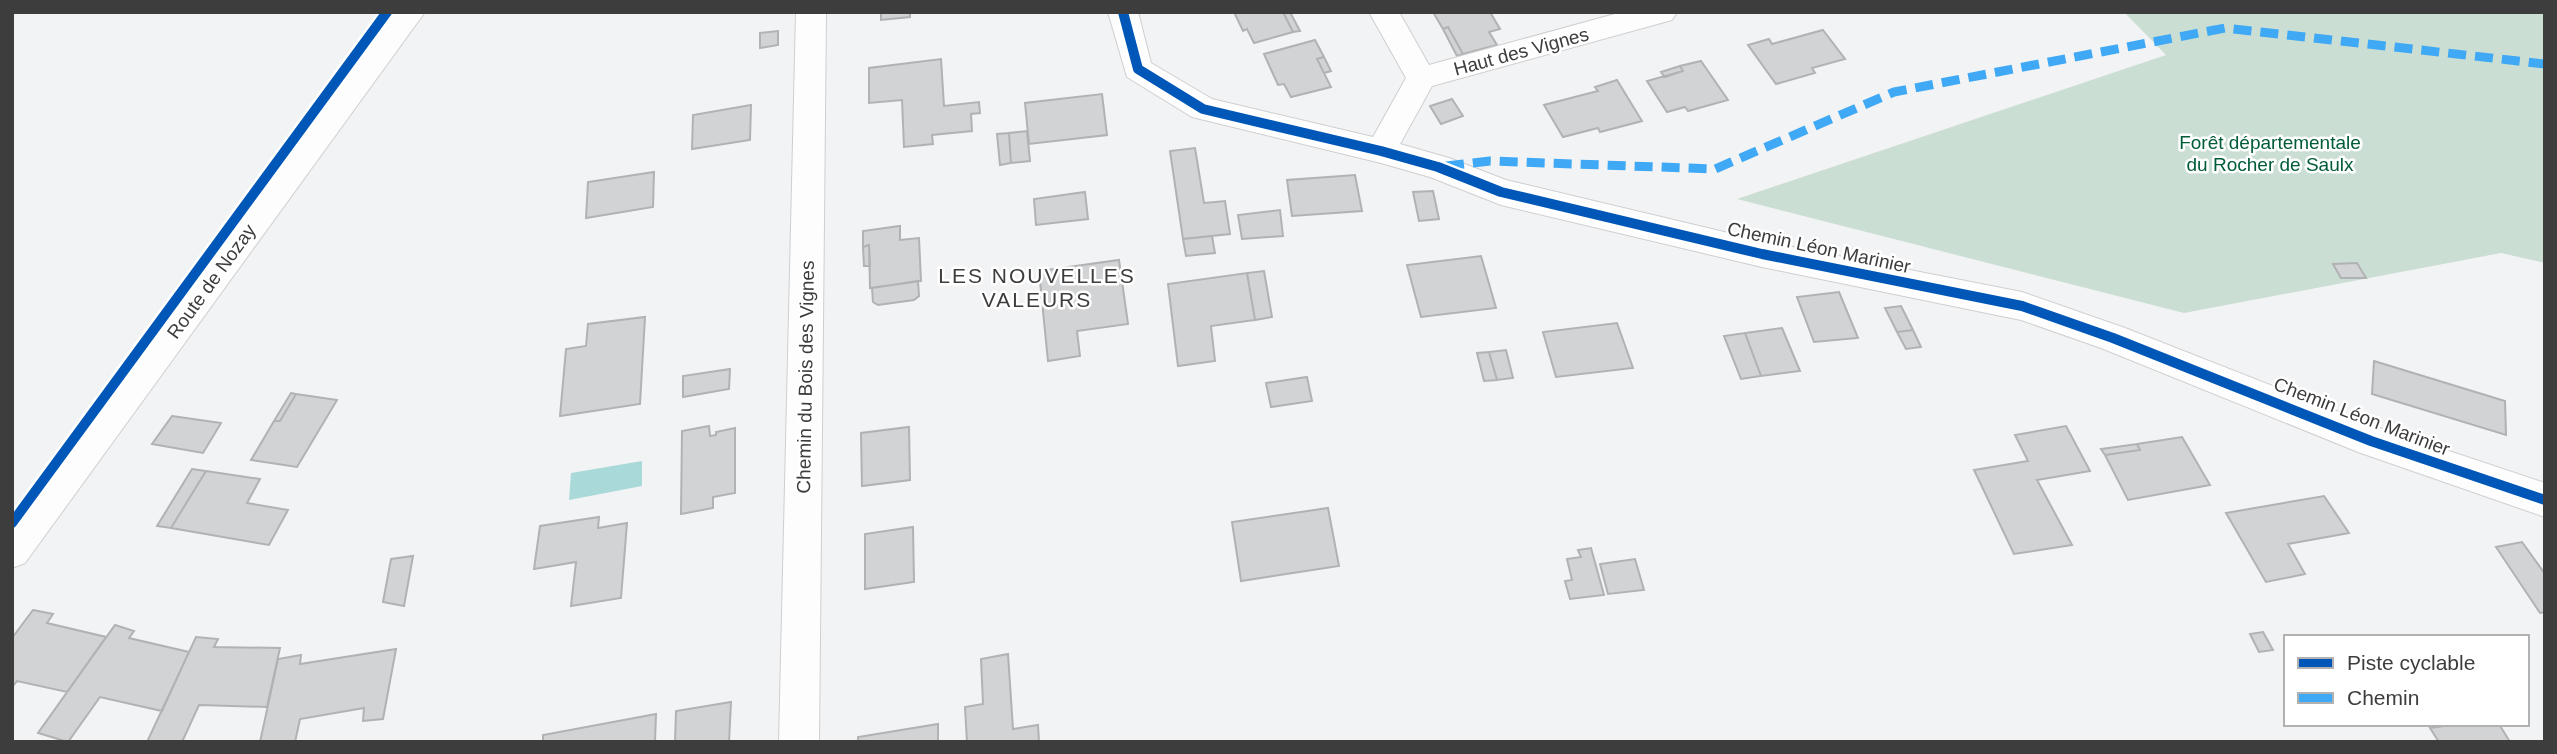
<svg xmlns="http://www.w3.org/2000/svg" width="2557" height="754" font-family="Helvetica,sans-serif">
	<style>
		.green { fill: #cbded3 }
		.water { fill: #a9d9d9 }
		.building { fill: #d2d3d4; stroke: #b1b2b3; stroke-width: 2 }
		.lines { fill: none; stroke-linecap: round; stroke-linejoin: round }
		.minor-casing { stroke: #cfcfd0; stroke-width: 2 }
		.minor { fill: #fdfdfd; fill-rule: evenodd }
		.quiet { stroke: #3fa9f5; stroke-width: 9; stroke-dasharray: 18 9; stroke-linecap: butt }
		.cycleway-casing { stroke: #fff; stroke-width: 15 }
		.cycleway { stroke: #0057b8; stroke-width: 10 }
		.labels { text-anchor: middle; stroke-width: 5; stroke-linejoin: round; paint-order: stroke }
		.street-label { font-size: 19px; fill: #3d3d3e; stroke: #fff }
		.park-label { font-size: 19px; fill: #005c37; stroke: #fff }
		.neighbourhood-label { font-size: 21px; letter-spacing: 2px; fill: #3d3d3e; stroke: #fff }
	</style>
	<rect width="100%" height="100%" fill="#f2f3f4"/>
	<!-- green -->
	<path class="green" d="M2124,12H2545V263L2501,253L2184,313L1737,199L2166,55Z"/>
	<!-- water -->
	<path class="water" d="M642,461V486L569,500L571,473Z"/>
	<!-- building -->
	<path class="building" d="M881,12H910V17L881,20Z
		M1234,12H1283L1293,32L1254,43L1247,29L1243,31Z
		M1283,12H1290L1300,31L1293,32Z
		M1433,12H1490L1500,29L1489,32L1497,45L1463,54L1448,27L1443,29Z
		M1448,27L1463,54L1457,56L1443,29Z
		M1823,30L1845,59L1812,68L1815,73L1776,84L1748,45L1769,39L1772,44Z
		M778,31V45L760,48V33Z
		M1315,40L1324,57L1317,59L1331,87L1291,97L1284,84L1278,85L1264,54Z
		M1324,57L1331,71L1324,73L1317,59Z
		M941,59L944,106L979,102L980,113L971,114L972,131L932,135L933,144L904,147L902,100L869,103V68Z
		M1701,61L1728,100L1688,111L1685,107L1667,112L1647,81L1683,71L1680,66Z
		M1680,66L1683,71L1665,77L1661,72Z
		M1617,80L1642,121L1600,132L1598,128L1563,137L1544,105L1598,91L1595,87Z
		M1102,94L1107,135L1029,144L1025,103Z
		M1452,99L1463,116L1441,124L1430,106Z
		M751,105L750,140L692,149L693,115Z
		M1027,131L1030,161L1011,163L1009,133Z
		M1009,133L1011,163L1000,165L997,134Z
		M1195,148L1204,203L1225,201L1230,234L1183,239L1170,151Z
		M654,172L653,207L586,218L588,182Z
		M1355,175L1362,211L1292,216L1287,180Z
		M1433,191L1439,219L1419,221L1413,192Z
		M1085,192L1088,219L1036,225L1034,199Z
		M1280,210L1283,236L1242,239L1238,215Z
		M900,226V240L919,238L921,281L870,288L869,245L863,247V231Z
		M1212,236L1215,253L1186,256L1183,239Z
		M869,245L870,266H864L863,247Z
		M1481,256L1496,308L1421,317L1407,265Z
		M1119,260L1128,324L1077,331L1080,356L1048,361L1039,271Z
		M2357,263L2366,278H2341L2333,264Z
		M1264,271L1272,317L1255,320L1247,273Z
		M1247,273L1255,320L1211,326L1215,361L1178,366L1168,284Z
		M918,281L919,296L914,300L878,305L873,302L872,288Z
		M1839,292L1858,338L1814,342L1797,297Z
		M1901,306L1913,330L1897,332L1885,308Z
		M645,317L640,404L560,416L566,349L586,346L588,324Z
		M1617,323L1633,368L1556,377L1543,332Z
		M1782,328L1800,371L1761,376L1745,333Z
		M1913,330L1921,347L1906,349L1897,332Z
		M1745,333L1761,376L1741,379L1724,336Z
		M1506,350L1513,378L1497,380L1489,352Z
		M1489,352L1497,380L1484,381L1477,353Z
		M2374,361L2505,401L2506,435L2372,394Z
		M730,369L729,389L683,397V376Z
		M1307,377L1312,401L1271,407L1266,383Z
		M291,393L296,394L280,421H274Z
		M296,394L337,400L297,467L251,460L274,421H280Z
		M172,416L221,423L203,453L152,444Z
		M709,426L710,436L716,435V432L735,428V493L713,497V508L681,514L682,431Z
		M2066,426L2090,471L2037,480L2072,545L2014,554L1974,470L2028,461L2015,435Z
		M909,427L910,480L862,486L861,433Z
		M2182,437L2210,485L2128,500L2105,455L2140,450L2137,444Z
		M2137,444L2140,450L2105,455L2101,449Z
		M192,469L206,471L171,528L157,526Z
		M206,471L260,479L247,503L288,510L269,545L171,528Z
		M2324,496L2349,533L2288,544L2305,574L2266,582L2226,513Z
		M1328,508L1339,566L1241,581L1232,522Z
		M599,517L598,528L627,523L621,598L571,606L576,562L534,569L540,526Z
		M913,527L914,582L865,589V534Z
		M2522,542L2545,574V612L2540,613L2496,547Z
		M1591,548L1604,595L1570,599L1565,581L1572,580L1567,559L1581,557L1578,550Z
		M413,556L404,606L383,602L391,559Z
		M1635,559L1644,590L1608,594L1600,564Z
		M33,610L53,614L47,623L106,637L67,692L17,681L12,687V638Z
		M115,625L134,631L129,638L189,652L162,711L100,697L68,742L38,733Z
		M2263,632L2273,650L2259,652L2250,634Z
		M196,637L218,639L214,647L280,648L267,707L199,705L182,742H147Z
		M396,649L383,719L363,721L364,708L300,719L295,742H260L278,659L301,655L300,664Z
		M1008,654L1013,729L1038,725L1039,742H967L965,707L983,704L981,659Z
		M731,702L729,742H675L676,711Z
		M656,714L655,742H543V735Z
		M938,724V742H858V737Z
		M2458,724H2499L2510,742H2439L2430,728Z"/>
	<g class="lines">
		<!-- minor casing -->
		<g class="minor-casing">
			<path id="minor" d="M394,12H425L25,563L12,568V521Z
				M796,12H826L819,742H779Z
				M1108,12H1138L1151,63L1212,99L1373,137L1406,78L1369,12H1399L1429,65L1622,12H1677L1672,20L1432,86L1400,144L1449,158L1506,180L1762,241L2022,292L2125,328L2377,427L2545,483V517L2358,452L2101,348L2021,320L1762,267L1501,205L1430,177L1381,163L1192,117L1127,77Z"/>
		</g>
		<!-- minor -->
		<use href="#minor" class="minor"/>
		<!-- quiet -->
		<path class="quiet" d="M1446,166L1490,161L1715,169L1894,92L2225,28L2545,64"/>
		<!-- cycleway casing -->
		<g class="cycleway-casing">
			<path id="cycleway" d="M1123,12L1138,69L1203,109L1381,151L1438,167L1501,192L1762,254L2022,306L2113,338L2371,441L2545,500
				M12,523L387,12"/>
		</g>
		<!-- cycleway -->
		<use href="#cycleway" class="cycleway"/>
	</g>
	<g class="labels">
		<!-- street labels -->
		<g class="street-label">
			<text transform="translate(1521 51) rotate(-15)" y="7">Haut des Vignes</text>
			<text transform="translate(1819 247) rotate(12)" y="7">Chemin Léon Marinier</text>
			<text transform="translate(211 281) rotate(-54)" y="7">Route de Nozay</text>
			<text transform="translate(805 377) rotate(-89)" y="7">Chemin du Bois des Vignes</text>
			<text transform="translate(2362 416) rotate(21)" y="7">Chemin Léon Marinier</text>
		</g>
		<!-- park labels -->
		<g class="park-label">
			<text x="2270" y="149">Forêt départementale<tspan x="2270" dy="22">du Rocher de Saulx</tspan></text>
		</g>
		<!-- neighbourhood labels -->
		<g class="neighbourhood-label">
			<text x="1037" y="283">LES NOUVELLES<tspan x="1037" dy="24">VALEURS</tspan></text>
		</g>
	</g>
	<!-- border -->
	<rect width="2557" height="754" fill="none" stroke="#3d3d3e" stroke-width="28"/>
	<!-- legend -->
	<rect x="2284" y="635" width="245" height="91" fill="#ffffff" stroke="#b1b1b2" stroke-width="2"/>
	<rect x="2298" y="658" width="35" height="10" fill="#0057b8" stroke="#b1b1b2" stroke-width="2"/>
	<text x="2347" y="670" font-size="21" fill="#3d3d3e">Piste cyclable</text>
	<rect x="2298" y="693" width="35" height="10" fill="#3fa9f5" stroke="#b1b1b2" stroke-width="2"/>
	<text x="2347" y="705" font-size="21" fill="#3d3d3e">Chemin</text>
</svg>
